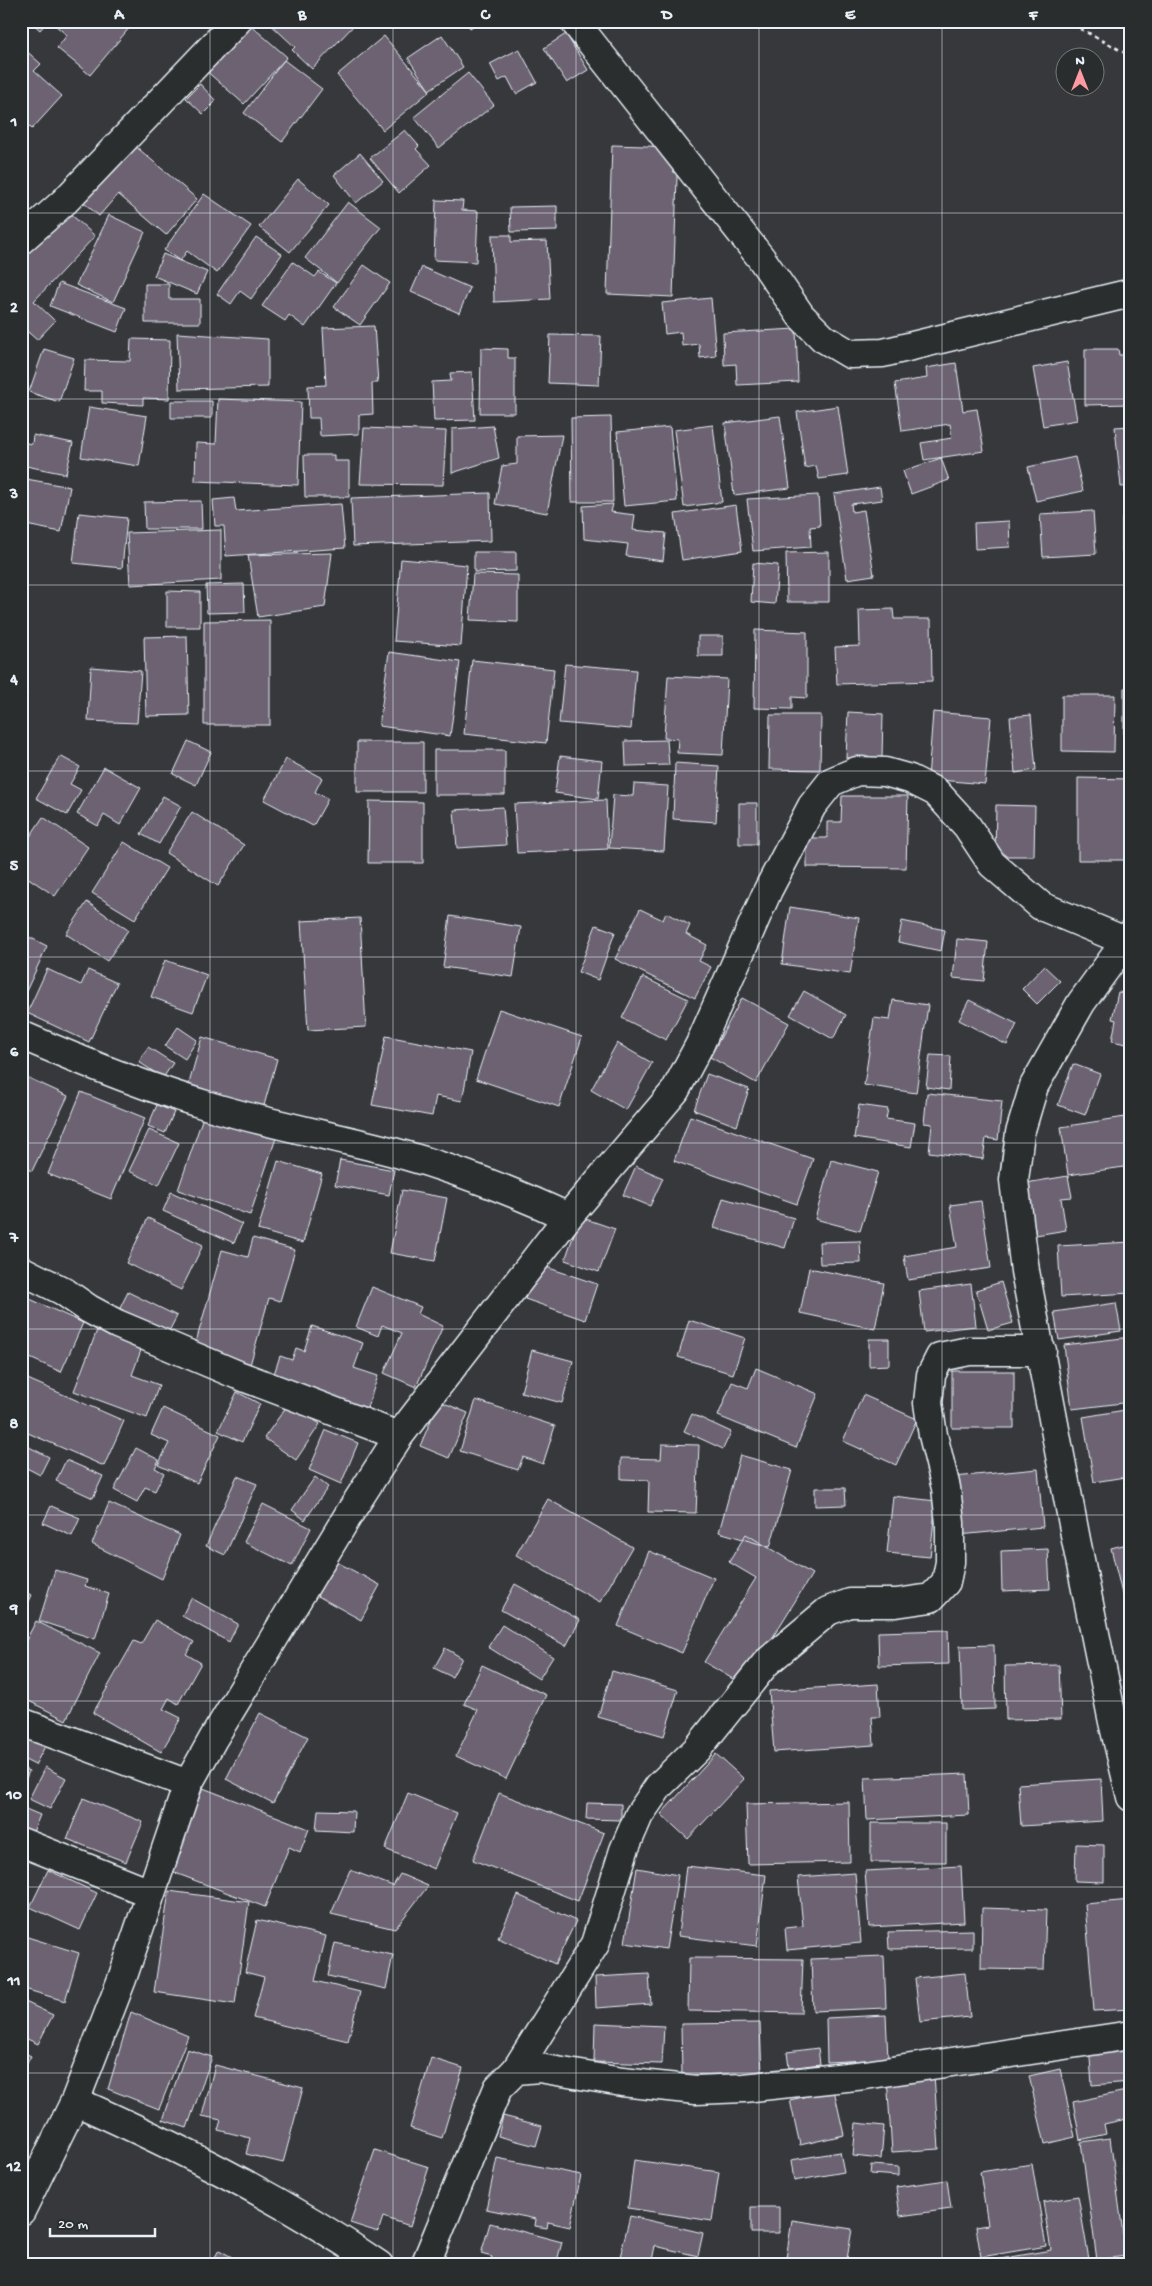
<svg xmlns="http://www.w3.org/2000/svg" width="1152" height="2286" font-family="'Gochi Hand',sans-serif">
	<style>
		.building { fill: #6c6272; stroke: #e8f1f8 }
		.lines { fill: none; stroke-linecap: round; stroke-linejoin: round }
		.minor-casing { stroke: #e8f1f8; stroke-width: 31 }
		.path { stroke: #e8f1f8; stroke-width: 3; stroke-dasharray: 4 4; stroke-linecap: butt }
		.minor { stroke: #2a2d2e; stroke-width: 28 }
		.grid { fill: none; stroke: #e8f1f8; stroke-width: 1; stroke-opacity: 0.55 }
		.neatline { fill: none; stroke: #e8f1f8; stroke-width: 2 }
		.grid-label { font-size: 16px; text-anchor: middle; font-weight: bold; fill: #e8f1f8 }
	</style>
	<rect width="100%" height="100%" fill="#37383c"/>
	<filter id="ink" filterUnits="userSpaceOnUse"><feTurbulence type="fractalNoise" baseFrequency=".02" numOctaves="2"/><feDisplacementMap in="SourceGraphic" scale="10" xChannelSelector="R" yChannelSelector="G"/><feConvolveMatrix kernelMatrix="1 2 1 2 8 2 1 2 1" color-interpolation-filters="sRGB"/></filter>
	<g filter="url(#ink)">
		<!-- building -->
		<path class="building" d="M30,21H48L40,30Z
			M50,21H135L90,75L57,48L67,35Z
			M267,21H358L312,69L292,50L295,47Z
			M465,21H481L470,28Z
			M247,22L287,57L244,104L204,69Z
			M566,34L588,70L567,83L544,48Z
			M442,35L463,67L429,90L408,58Z
			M384,36L430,91L383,130L337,75Z
			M21,46L41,64L34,71L62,96L32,129L21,119Z
			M519,49L537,82L516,94L507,77L499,81L490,64Z
			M284,60L322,89L282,142L244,113Z
			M468,73L494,105L439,148L414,117Z
			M200,84L216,101L203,114L186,98Z
			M405,130L419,146L416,149L431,165L399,193L370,158Z
			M133,144L197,199L166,235L118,194L99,216L83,202Z
			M612,145L678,147L673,297L607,294Z
			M360,153L383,181L356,203L334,175Z
			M298,179L329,205L290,252L259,227Z
			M204,194L251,226L217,273L187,251L180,261L164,250Z
			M436,200L463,201L462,210L478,211L476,262L434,260Z
			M348,202L381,227L337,283L305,258Z
			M557,206V231L511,232L510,207Z
			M66,210L95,236L34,301L55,321L37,340L21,326V257Z
			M109,215L145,232L113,302L76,285Z
			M492,235H511V242L547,241L550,299L494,302Z
			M256,237L282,254L251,299L240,291L231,304L217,294Z
			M163,254L207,272L197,294L154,276Z
			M293,262L315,277L319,272L336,283L305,327L289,315L285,321L262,306Z
			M364,265L390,283L360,325L334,307Z
			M422,267L470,288L459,313L411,292Z
			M59,283L126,308L117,332L50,306Z
			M145,284H169V299H200V323H145Z
			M711,298L716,356L700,358L699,344L682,346L681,332L665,334L662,303Z
			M374,326L378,383H372L373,414L359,415V434L320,436L319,418H309L308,386L326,385L323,328Z
			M796,329L798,382L737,385L736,364L724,365L723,333Z
			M177,333L268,339V387L179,389Z
			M550,335L601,336L599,385L548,383Z
			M131,339L170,340L169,399L143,398V405L102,403V391H84L85,360L130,361Z
			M481,348L508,349V358H515V413H480Z
			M44,349L74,358L59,402L29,392Z
			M1085,349H1118L1119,355H1131V404L1085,405Z
			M1067,362L1077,420L1043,426L1033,368Z
			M956,363L963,411L977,409L984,451L924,460L921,443L952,438L950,424L902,431L895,383L927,378L926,368Z
			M472,372L475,420L434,421L432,382L451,381L450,373Z
			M218,399L301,402L298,485L195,481L196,443L216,444Z
			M171,401H212V418H171Z
			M838,406L848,475L819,479L816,466L805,468L797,412Z
			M89,407L147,416L139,466L81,457Z
			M780,416L790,488L734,495L725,423Z
			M611,417L613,502H572L571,418Z
			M713,425L722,502L684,507L674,430Z
			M493,426L499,458L452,473V429Z
			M1131,426V486L1121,487L1115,427Z
			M670,427L677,501L624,506L617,432Z
			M364,428L446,431L443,485L360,484Z
			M33,435L73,443L66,474L21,465V442L32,444Z
			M562,435L547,513L495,504L502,466L517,464V436Z
			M304,455H334V461H349V497H305Z
			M1075,457L1083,491L1036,501L1028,467Z
			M941,458L949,480L911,494L903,471Z
			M21,478L70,487L61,532L21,524Z
			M880,487L882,500L851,504L852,512L864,510L874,575L847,579L834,494Z
			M490,493L491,541L353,546L351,498Z
			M818,495L820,526L810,527L811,547L753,551L747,499Z
			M234,498L236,511L341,504L345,548L226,556L224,526H215L213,500Z
			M201,501L202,529H145L144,502Z
			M613,504L611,512L635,515L633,530L666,533L663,561L626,556L628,544L584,539L583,506Z
			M736,505L742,551L682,560L675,514Z
			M1093,511L1096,554L1043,557L1040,514Z
			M79,513L127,518L122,568L73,563Z
			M1122,518H1131V553L1122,552Z
			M1009,521L1010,547L975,549L974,523Z
			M221,530V580L130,585L127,533Z
			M474,552H516V571L474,572Z
			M829,552V602H787L786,553Z
			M332,553L325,607L258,617L248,555Z
			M401,559L467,565L461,646L394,641Z
			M753,563L778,565L775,604L751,602Z
			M473,574L518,575V622L470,620Z
			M244,584L245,612L207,613L206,585Z
			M167,591L200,592V627H167Z
			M893,609L894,619H931L932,681L837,684L835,647L860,646L859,610Z
			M270,620V725H204V621Z
			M755,630L807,632V698L792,697V709L754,708Z
			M187,636L189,715L146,716L144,637Z
			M698,636H723V656H698Z
			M389,652L460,662L450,736L379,726Z
			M472,660L554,669L546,743L464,734Z
			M565,664L636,670L631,729L559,723Z
			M91,667L141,671L137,723L88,721Z
			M668,676L727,679L723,755L677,753L678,739L664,738Z
			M1124,688H1131V767H1124Z
			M21,692L27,693L21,716Z
			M1062,695H1115L1114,752L1062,751Z
			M848,712L883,714L882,758H846Z
			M933,712L991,717L985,784L928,779Z
			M770,715H821L820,770L769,769Z
			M1031,715L1036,770L1015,773L1010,717Z
			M667,740L669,765L626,766L625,741Z
			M188,741L211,752L196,785L173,774Z
			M357,742H423V792H357Z
			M434,750H505V795H434Z
			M60,756L80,767L70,784L81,790L67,815L36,798Z
			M560,756L602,761L598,799L555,793Z
			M286,759L322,778L315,792L328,799L313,826L264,800Z
			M675,763L719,766L716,822L673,819Z
			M104,767L141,788L120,825L104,815L98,826L77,814Z
			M1078,778L1131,779V860H1078Z
			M634,784L668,786L664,851L609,848L613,795L633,796Z
			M163,796L181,806L159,844L141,834Z
			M842,796H908L906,868L807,867V838H827V822H841Z
			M606,800L608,849L517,853L514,804Z
			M369,801L423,802V863H368Z
			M739,803H757V844H739Z
			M996,805L1035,806L1034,856H995Z
			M503,807L506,845L457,848L454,810Z
			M192,812L244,845L218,886L166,853Z
			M43,817L88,847L55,896L21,873V850Z
			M124,842L167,868L135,919L92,893Z
			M87,902L128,930L107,961L66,934Z
			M790,907L859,918L850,974L782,964Z
			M640,909L663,920L666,913L690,925L686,934L707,945L699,961L711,967L695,998L615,959Z
			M450,916L521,927L513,977L443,967Z
			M360,918L366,1027L308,1030L301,921Z
			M902,921L945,930L941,951L898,942Z
			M596,925L615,932L598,980L578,972Z
			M21,933L47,946L22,1000L21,999Z
			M957,939L988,942L984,981L953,978Z
			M165,960L207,975L193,1012L151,997Z
			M1044,966L1060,981L1037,1004L1022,989Z
			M47,969L81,985L88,970L117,983L89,1042L27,1013Z
			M643,977L688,999L666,1040L622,1018Z
			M804,991L846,1015L833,1039L790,1015Z
			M1118,992L1131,994V1045L1112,1041L1116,1020L1112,1019Z
			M742,998L789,1023L756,1083L710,1057Z
			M893,1000L928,1005L916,1093L864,1085L874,1018L890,1020Z
			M969,1000L1017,1024L1007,1045L959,1020Z
			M499,1009L582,1037L559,1107L476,1079Z
			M178,1027L197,1040L185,1059L165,1046Z
			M386,1036L471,1052L462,1101L436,1096L432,1116L372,1105Z
			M202,1037L277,1059L263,1109L188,1087Z
			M617,1043L652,1063L626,1110L591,1090Z
			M148,1047L173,1063L163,1078L139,1062Z
			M930,1055L951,1056L949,1090L926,1087Z
			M1073,1064L1100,1074L1085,1115L1058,1105Z
			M707,1074L749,1089L737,1126L694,1110Z
			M22,1075L68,1096L32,1171L21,1166Z
			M81,1092L145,1118L111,1199L48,1174Z
			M927,1093L1002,1101L998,1140L986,1138L983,1159L929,1152L932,1124L924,1123Z
			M157,1105L174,1112L165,1133L148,1126Z
			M859,1105L888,1109L886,1119L915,1123L911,1147L854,1138Z
			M204,1114L276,1138L250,1215L178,1190Z
			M690,1116L813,1159L797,1204L674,1161Z
			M1125,1117L1131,1166L1068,1175L1061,1127Z
			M149,1130L179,1143L159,1185L129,1171Z
			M340,1160L394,1170L389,1195L335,1185Z
			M831,1160L878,1172L860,1231L815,1219Z
			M278,1161L322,1174L303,1243L258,1230Z
			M636,1166L663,1178L650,1206L623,1195Z
			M1068,1176L1072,1197L1061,1198L1066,1230L1036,1235L1026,1183Z
			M402,1190L447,1198L435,1261L390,1253Z
			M171,1192L242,1224L234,1243L163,1211Z
			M723,1198L794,1218L785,1248L714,1228Z
			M981,1201L991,1268L908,1280L904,1256L957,1247L950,1205Z
			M580,1217L615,1229L599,1272L565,1260Z
			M148,1218L203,1245L181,1290L126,1263Z
			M253,1238L295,1250L280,1301L269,1298L250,1365L194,1349L222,1250L248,1257Z
			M860,1241L861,1263L820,1264L819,1242Z
			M1131,1242V1293L1061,1297L1058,1246Z
			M537,1264L597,1284L585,1320L525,1299Z
			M809,1268L884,1283L875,1329L800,1313Z
			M1001,1282L1013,1323L988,1330L976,1290Z
			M971,1284L976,1326L924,1332L919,1291Z
			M372,1287L421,1307L418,1314L443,1326L416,1387L384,1373L402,1333L382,1325L378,1336L356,1327Z
			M128,1292L177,1316L167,1335L118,1312Z
			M21,1295L83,1323L61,1372L21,1354Z
			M1116,1303L1121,1331L1059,1340L1054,1312Z
			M689,1320L745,1338L733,1374L678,1357Z
			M99,1325L144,1342L132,1375L159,1385L147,1418L74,1391Z
			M312,1326L363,1343L354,1368L378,1376L367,1408L273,1377L280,1356L292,1360L296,1348L304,1351Z
			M1131,1337V1402L1072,1409L1064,1345Z
			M869,1339H889V1365L869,1366Z
			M532,1350L573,1361L562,1403L521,1392Z
			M756,1368L818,1394L796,1448L718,1416L732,1382L748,1388Z
			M952,1371H1014V1428H952Z
			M23,1377L124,1421L104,1466L21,1430V1381Z
			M237,1392L260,1404L242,1442L218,1431Z
			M863,1395L917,1419L896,1465L843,1441Z
			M476,1400L555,1426L543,1464L523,1457L518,1470L460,1451Z
			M439,1401L468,1413L449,1458L420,1446Z
			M289,1403L320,1424L296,1460L264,1438Z
			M163,1408L220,1435L197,1483L158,1465L169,1443L151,1435Z
			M1131,1409V1476L1094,1482L1083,1417Z
			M692,1414L731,1432L723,1449L684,1431Z
			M326,1430L358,1443L341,1484L309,1470Z
			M21,1443L49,1457L40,1475L21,1465Z
			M662,1444L699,1445L696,1513L648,1512L649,1480L621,1479V1458L661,1459Z
			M136,1448L159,1460L155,1468L164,1473L155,1491L145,1487L137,1502L114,1490Z
			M740,1455L792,1470L770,1547L719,1532Z
			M66,1460L103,1476L93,1498L56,1481Z
			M1038,1469L1043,1527L959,1535L954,1477Z
			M237,1476L257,1484L225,1555L206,1546Z
			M315,1477L328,1487L305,1520L292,1510Z
			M815,1488H845L846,1505L815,1506Z
			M893,1496L936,1501L930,1557L887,1553Z
			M548,1499L632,1547L600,1602L516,1555Z
			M109,1503L180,1535L162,1579L92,1544Z
			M263,1504L311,1528L292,1566L244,1542Z
			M51,1506L80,1518L72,1536L43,1523Z
			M746,1534L812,1574L743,1685L704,1662L756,1578L729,1562Z
			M1131,1543V1591L1122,1594L1111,1548Z
			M1048,1549L1050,1589L1002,1591L1001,1551Z
			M649,1551L714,1578L682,1653L618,1626Z
			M335,1561L380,1585L361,1620L316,1595Z
			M55,1570L87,1580L85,1586L109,1594L95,1639L39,1621Z
			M515,1584L580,1620L566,1646L501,1610Z
			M21,1591L32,1595L21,1619Z
			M191,1598L238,1624L229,1642L182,1616Z
			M155,1620L194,1642L186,1654L201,1663L178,1704L169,1698L163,1709L181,1718L161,1752L93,1713L134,1641L141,1644Z
			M36,1621L100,1653L66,1720L21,1697V1650Z
			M502,1625L553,1657L539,1679L488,1647Z
			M948,1630L949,1664L879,1666L878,1632Z
			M994,1645L995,1709L962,1710L960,1646Z
			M445,1648L462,1658L452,1677L434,1668Z
			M482,1665L546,1695L506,1779L456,1756L478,1710L464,1704Z
			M1059,1665L1061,1719L1006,1720L1005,1666Z
			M612,1671L678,1690L664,1736L598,1717Z
			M878,1684L880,1717H872L874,1745L774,1752L769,1691Z
			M260,1713L308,1737L273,1803L226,1779Z
			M21,1729L49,1739L35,1765L21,1758Z
			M716,1754L744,1779L688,1839L661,1814Z
			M45,1767L66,1778L50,1809L29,1799Z
			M21,1768L29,1771L21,1791Z
			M967,1774L969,1815L867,1820L865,1778Z
			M1101,1779L1103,1821L1021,1826L1018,1784Z
			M203,1788L309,1829L300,1852L289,1847L265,1907L170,1871Z
			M408,1793L457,1813L434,1869L385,1849Z
			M499,1793L604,1833L578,1901L473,1860Z
			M83,1798L143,1822L126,1862L67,1839Z
			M849,1802L850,1862L748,1864L746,1804Z
			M587,1803L621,1804V1820L586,1819Z
			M21,1807L40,1815L33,1832L21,1827Z
			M318,1810L354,1811L353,1832L316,1830Z
			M871,1823H946V1862H871Z
			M1076,1844L1104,1845V1882L1075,1881Z
			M686,1866L766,1875L757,1946L678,1936Z
			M961,1866L964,1922L869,1927L865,1871Z
			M637,1868L678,1875L666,1949L625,1943Z
			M48,1870L97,1893L80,1930L30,1907Z
			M350,1870L393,1886L400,1874L428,1886L395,1929L331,1914Z
			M855,1873L861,1943L787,1950L785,1928L803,1926L798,1877Z
			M169,1891L249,1902L235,2004L154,1992Z
			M518,1895L576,1921L555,1964L498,1938Z
			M1131,1900V2009L1094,2011L1085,1904Z
			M982,1908L1046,1910L1044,1970L981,1969Z
			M257,1920L326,1936L315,1981L360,1992L348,2041L253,2018L264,1977L245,1972Z
			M973,1930V1948L889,1949L888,1932Z
			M21,1935L79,1953L65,2001L21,1988Z
			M335,1943L393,1955L386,1989L328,1976Z
			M884,1956L886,2008L813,2011L811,1959Z
			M689,1958L803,1959L801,2013L688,2011Z
			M965,1973L970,2017L920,2022L915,1978Z
			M649,1974L651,2004L596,2008L595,1977Z
			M21,2000L53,2015L38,2044L21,2036Z
			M131,2012L188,2036L159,2109L108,2089Z
			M886,2015L888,2059L827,2062L826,2018Z
			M595,2023L664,2026L662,2064L594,2062Z
			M760,2023L762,2074L682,2075L681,2024Z
			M1131,2042V2082L1092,2085L1089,2045Z
			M818,2048L820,2064L789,2068L787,2052Z
			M187,2049L212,2057L187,2128L163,2120Z
			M21,2051L31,2056L21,2075Z
			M431,2058L463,2068L442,2138L410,2128Z
			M215,2065L303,2088L283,2163L246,2154L250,2138L218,2130L221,2120L202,2116Z
			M1060,2069L1075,2137L1045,2144L1029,2076Z
			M934,2074L939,2149L892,2152L887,2077Z
			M834,2090L844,2135L800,2145L790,2100Z
			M1131,2090V2118L1104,2124L1106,2134L1080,2140L1073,2102Z
			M503,2116L542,2126L536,2146L498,2136Z
			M856,2123L884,2126L881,2159L853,2156Z
			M1110,2138L1126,2256L1097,2260L1081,2142Z
			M375,2150L429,2167L410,2226L383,2217L378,2232L350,2223Z
			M840,2152L844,2172L794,2181L791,2160Z
			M497,2158L581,2175L570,2227L548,2222L547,2228L535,2226L536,2219L486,2209Z
			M634,2160L719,2172L712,2221L628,2208Z
			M1131,2163V2210L1122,2164Z
			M1032,2164L1046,2246L981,2257L976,2227L988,2225L980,2172Z
			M871,2165L898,2167V2176L870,2174Z
			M947,2180L951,2209L900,2216L896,2187Z
			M1078,2196L1090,2265H984L983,2262L1051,2250L1043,2202Z
			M751,2207H779V2233H751Z
			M630,2216L703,2233L698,2256L655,2246L651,2265H618Z
			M792,2220L852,2229L846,2265H785Z
			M490,2223L562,2242L556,2265H490L492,2257L481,2254Z
			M219,2250L239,2261L237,2265H218L221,2260L215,2257Z"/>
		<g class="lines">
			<!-- minor casing -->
			<g class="minor-casing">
				<path id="minor" d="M574,21L761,258L801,316L823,338L850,354L883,353L1131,293
					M21,240L65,201L237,21
					M1131,934L1081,1003L1034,1086L1020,1133L1014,1180L1025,1271L1076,1540L1113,1722L1131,1797
					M21,1035C83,1062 145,1087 209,1106C271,1125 335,1136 397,1153C456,1169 512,1191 568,1217
					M21,1270L63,1291L89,1309L117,1324L238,1375L399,1436
					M21,1722L188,1784
					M21,1842L150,1893
					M516,2070L595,1944L624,1850L639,1815L659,1786L697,1749L766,1663L828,1611L850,1603H896L931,1598L946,1582L950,1562V1523L946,1488L933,1435L928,1403L931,1375L940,1357L969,1351H1042
					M75,2101C180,2148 284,2200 379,2265
					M21,2211L75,2101L122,1979L188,1784L213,1739L349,1514L399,1436L568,1217L675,1091L700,1044L768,890L812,806L831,782L857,771L885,772L910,779L936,792L967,826L992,864L1041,906L1125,941
					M425,2265L498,2088L516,2070L539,2068L622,2082L696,2090L744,2088L865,2075L1131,2035"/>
			</g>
			<!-- path -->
			<path class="path" d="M1066,21L1131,56"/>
			<!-- minor -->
			<use href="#minor" class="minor"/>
		</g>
	</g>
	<!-- grid -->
	<path class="grid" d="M210,21V2265M393,21V2265M576,21V2265M759,21V2265M942,21V2265M21,213H1131M21,399H1131M21,585H1131M21,771H1131M21,957H1131M21,1143H1131M21,1329H1131M21,1515H1131M21,1701H1131M21,1887H1131M21,2073H1131"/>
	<!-- margin -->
	<rect width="1152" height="2286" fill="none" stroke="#2a2d2e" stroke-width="55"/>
	<!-- north arrow -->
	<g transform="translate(1080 72)"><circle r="24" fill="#2a2d2e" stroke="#767b7f"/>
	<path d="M0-4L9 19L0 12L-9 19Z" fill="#ff9aa2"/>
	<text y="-8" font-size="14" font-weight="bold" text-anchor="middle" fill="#e8f1f8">N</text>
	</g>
	<!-- scale -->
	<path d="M50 2228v8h105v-8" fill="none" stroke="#e8f1f8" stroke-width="2.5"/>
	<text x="58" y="2228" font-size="15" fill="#e8f1f8" stroke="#2a2d2e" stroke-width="4" paint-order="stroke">20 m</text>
	<rect x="28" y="28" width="1096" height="2230" class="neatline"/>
	<g class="grid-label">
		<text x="119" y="19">A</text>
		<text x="302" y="19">B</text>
		<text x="485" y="19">C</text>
		<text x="667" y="19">D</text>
		<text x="850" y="19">E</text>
		<text x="1033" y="19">F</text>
		<text x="14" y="126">1</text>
		<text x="14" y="312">2</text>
		<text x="14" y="498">3</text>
		<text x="14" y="684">4</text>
		<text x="14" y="870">5</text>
		<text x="14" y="1056">6</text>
		<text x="14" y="1242">7</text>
		<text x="14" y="1428">8</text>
		<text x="14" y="1613">9</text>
		<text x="14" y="1799">10</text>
		<text x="14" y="1985">11</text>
		<text x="14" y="2171">12</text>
	</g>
</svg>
